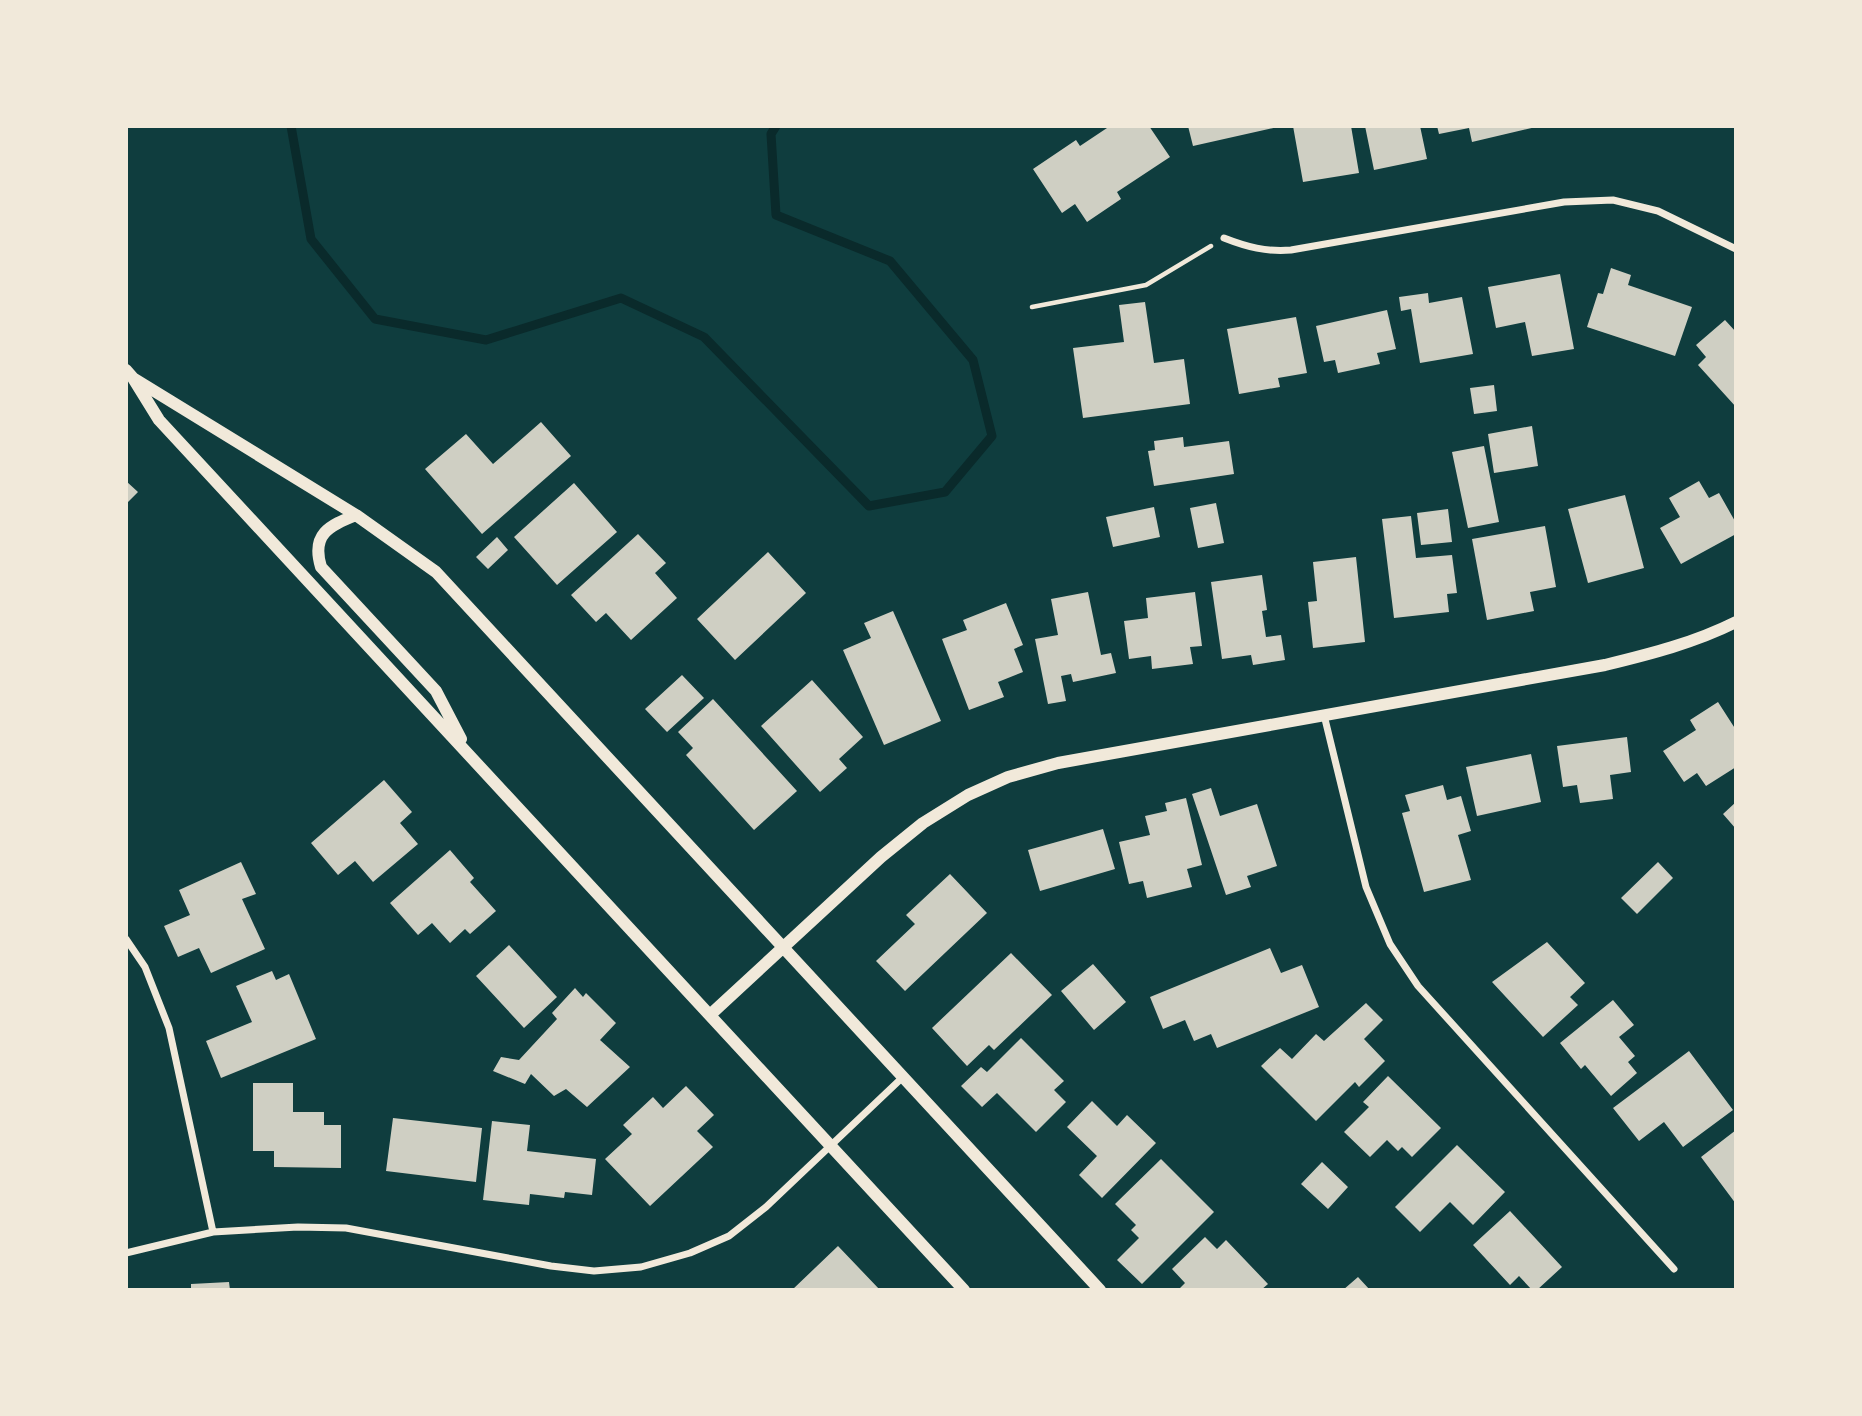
<svg xmlns="http://www.w3.org/2000/svg" width="1862" height="1416" font-family="'DejaVu Sans',sans-serif">
	<style>
		.lines { fill: none; stroke-linecap: round; stroke-linejoin: round }
		.stream { stroke: #0a2a2b; stroke-width: 9 }
		.building { fill: #cfcfc3 }
		.path { stroke: #f1e9da; stroke-width: 4.5 }
		.minor { stroke: #f1e9da; stroke-width: 7 }
		.tertiary { stroke: #f1e9da; stroke-width: 12 }
	</style>
	<rect width="100%" height="100%" fill="#0f3d3e"/>
	<g class="lines">
		<!-- stream -->
		<path class="stream" d="M291,126L311,239L375,319L486,340L621,298L704,337L869,506L945,492L992,436L973,360L890,261L776,215L771,134L776,126"/>
	</g>
	<!-- building -->
	<path class="building" d="M1110,126H1149L1170,157L1117,192L1121,199L1087,222L1075,204L1062,213L1033,169L1076,140L1080,146Z
		M1188,126H1278V127L1193,146Z
		M1293,126H1351L1359,173L1303,182Z
		M1365,126H1420L1427,159L1374,170Z
		M1437,126H1536V127L1472,142L1469,128L1439,134Z
		M1611,268L1631,275L1628,285L1692,307L1675,356L1587,327L1598,293L1603,294Z
		M1560,274L1574,349L1532,356L1525,322L1496,328L1488,287Z
		M1428,293L1429,303L1462,297L1473,354L1420,363L1411,309L1401,311L1399,297Z
		M1145,302L1154,363L1184,359L1190,404L1083,418L1073,348L1124,342L1119,305Z
		M1387,310L1396,349L1377,353L1380,364L1338,373L1335,360L1324,362L1316,326Z
		M1296,317L1307,373L1278,378L1280,387L1239,394L1227,329Z
		M1725,320L1736,332V407L1698,365L1706,357L1696,345Z
		M1494,385L1497,411L1474,414L1470,388Z
		M541,422L571,456L482,534L425,469L466,434L493,464Z
		M1532,426L1538,466L1494,473L1488,434Z
		M1183,437L1184,447L1229,441L1234,474L1154,486L1148,451L1155,450L1154,441Z
		M1484,446L1499,522L1468,528L1452,452Z
		M126,481L138,492L126,504Z
		M1699,481L1709,498L1719,493L1736,523V534L1681,564L1660,528L1680,517L1669,498Z
		M574,483L617,532L557,585L514,537Z
		M1625,495L1644,568L1588,583L1568,509Z
		M1216,503L1224,543L1198,548L1190,508Z
		M1154,507L1160,537L1113,547L1106,517Z
		M1448,509L1452,542L1421,545L1417,513Z
		M1411,516L1416,558L1452,555L1457,593L1447,594L1449,612L1394,618L1382,519Z
		M1545,526L1556,587L1530,592L1534,611L1487,620L1472,539Z
		M638,534L666,563L655,573L677,598L631,640L606,613L596,622L571,595Z
		M497,537L508,550L488,569L476,557Z
		M768,552L806,593L735,660L697,619Z
		M1356,557L1365,642L1313,648L1308,602L1317,601L1313,562Z
		M1262,575L1267,610L1262,611L1266,637L1281,635L1285,660L1253,665L1251,655L1222,659L1211,582Z
		M1088,592L1101,655L1111,653L1116,673L1073,682L1071,674L1061,676L1066,701L1048,704L1035,639L1058,635L1051,599Z
		M1195,592L1202,646L1190,647L1193,664L1152,669L1151,656L1129,659L1124,621L1148,618L1146,598Z
		M1006,603L1023,645L1014,649L1023,672L998,682L1004,697L969,710L942,639L967,630L963,620Z
		M893,611L941,721L884,745L843,650L871,638L864,623Z
		M682,675L704,698L667,732L645,709Z
		M812,680L863,737L839,759L847,768L820,792L761,726Z
		M713,699L797,791L754,830L686,755L693,748L678,732Z
		M1718,702L1736,730V767L1706,786L1697,773L1684,782L1663,751L1696,730L1690,720Z
		M1627,737L1631,772L1610,775L1613,799L1580,803L1577,785L1563,787L1557,746Z
		M1531,754L1541,802L1477,816L1466,767Z
		M384,780L412,812L400,823L418,844L373,882L355,861L338,875L311,843Z
		M1443,785L1447,800L1461,796L1471,831L1458,835L1471,880L1424,892L1402,813L1410,811L1405,795Z
		M1211,788L1220,816L1257,804L1277,866L1247,876L1251,887L1226,895L1192,794Z
		M1186,798L1202,865L1187,869L1192,887L1147,898L1143,881L1129,884L1119,842L1150,835L1145,816L1167,811L1165,803Z
		M1736,802V829L1723,814Z
		M1103,829L1115,869L1040,891L1028,850Z
		M450,850L474,878L470,882L496,911L470,934L465,929L450,943L432,923L418,935L390,903Z
		M241,862L256,894L242,899L265,949L211,973L199,948L178,957L164,926L190,915L179,890Z
		M1658,862L1673,878L1637,914L1621,898Z
		M950,874L987,913L905,991L876,961L915,924L906,915Z
		M1547,942L1585,983L1570,997L1578,1005L1543,1037L1492,982Z
		M509,945L557,997L524,1028L476,976Z
		M1270,948L1281,973L1302,965L1319,1007L1217,1048L1211,1034L1194,1041L1185,1020L1163,1029L1150,997Z
		M1011,953L1052,995L994,1050L989,1045L967,1066L932,1028Z
		M1093,964L1126,1002L1094,1030L1061,991Z
		M272,971L276,980L289,974L316,1039L221,1078L206,1041L252,1022L236,986Z
		M575,988L583,997L586,993L616,1023L600,1040L630,1067L587,1107L566,1089L554,1096L531,1074L525,1084L493,1071L501,1057L519,1060L557,1019L552,1013Z
		M1613,1000L1634,1025L1619,1037L1635,1056L1628,1062L1637,1073L1611,1096L1585,1065L1581,1069L1560,1043Z
		M1366,1003L1383,1020L1364,1039L1385,1061L1359,1087L1355,1082L1316,1121L1261,1066L1280,1048L1292,1059L1316,1034L1324,1041Z
		M1021,1038L1064,1081L1054,1090L1066,1102L1036,1132L997,1093L982,1107L961,1086L981,1067L987,1072Z
		M1689,1051L1733,1110L1683,1147L1664,1122L1639,1141L1613,1108Z
		M1388,1076L1441,1128L1412,1157L1402,1147L1398,1151L1387,1140L1370,1157L1344,1132L1369,1107L1363,1102Z
		M253,1083H293V1112H324V1125H341V1168L274,1167V1151H253Z
		M686,1086L714,1115L697,1131L713,1147L650,1206L605,1159L632,1134L623,1125L653,1097L663,1108Z
		M1092,1101L1117,1126L1127,1115L1156,1143L1102,1198L1079,1175L1097,1156L1067,1127Z
		M393,1118L482,1128L476,1182L386,1171Z
		M492,1121L530,1125L527,1151L596,1159L592,1195L565,1192L564,1198L530,1194L529,1205L483,1200Z
		M1736,1130V1204L1701,1157Z
		M1457,1145L1505,1192L1473,1225L1450,1202L1420,1232L1395,1207Z
		M1161,1159L1214,1212L1142,1284L1117,1260L1139,1238L1131,1230L1136,1225L1115,1204Z
		M1322,1162L1348,1187L1328,1209L1301,1184Z
		M1510,1211L1562,1267L1537,1290H1532L1519,1276L1510,1285L1473,1245Z
		M1205,1237L1217,1249L1226,1240L1268,1284L1261,1290H1178L1185,1283L1172,1269Z
		M838,1246L880,1290H792Z
		M1358,1277L1370,1290H1343Z
		M229,1282L230,1290H191V1284Z"/>
	<g class="lines">
		<!-- path -->
		<path class="path" d="M1032,307L1146,285L1211,246"/>
		<!-- minor -->
		<path class="minor" d="M1224,238C1247,247 1266,252 1291,250L1564,202L1613,200L1658,211L1736,249
			M1324,715L1366,887L1390,944L1418,986L1674,1269
			M126,939L145,967L169,1028L213,1232
			M126,1253L213,1232L298,1227L346,1228L551,1266L594,1271L641,1267L690,1253L729,1236L766,1207L904,1076"/>
		<!-- tertiary -->
		<path class="tertiary" d="M126,370L133,378L159,420L964,1290
			M133,378L356,515L436,572L1100,1290
			M356,515C329,526 311,534 321,567L436,691L461,739
			M710,1015L881,857L923,823L968,795L1008,777L1058,763L1605,665C1650,654 1694,643 1736,622"/>
	</g>
	<!-- border -->
	<rect width="1862" height="1416" fill="none" stroke="#f1e9da" stroke-width="256"/>
</svg>
